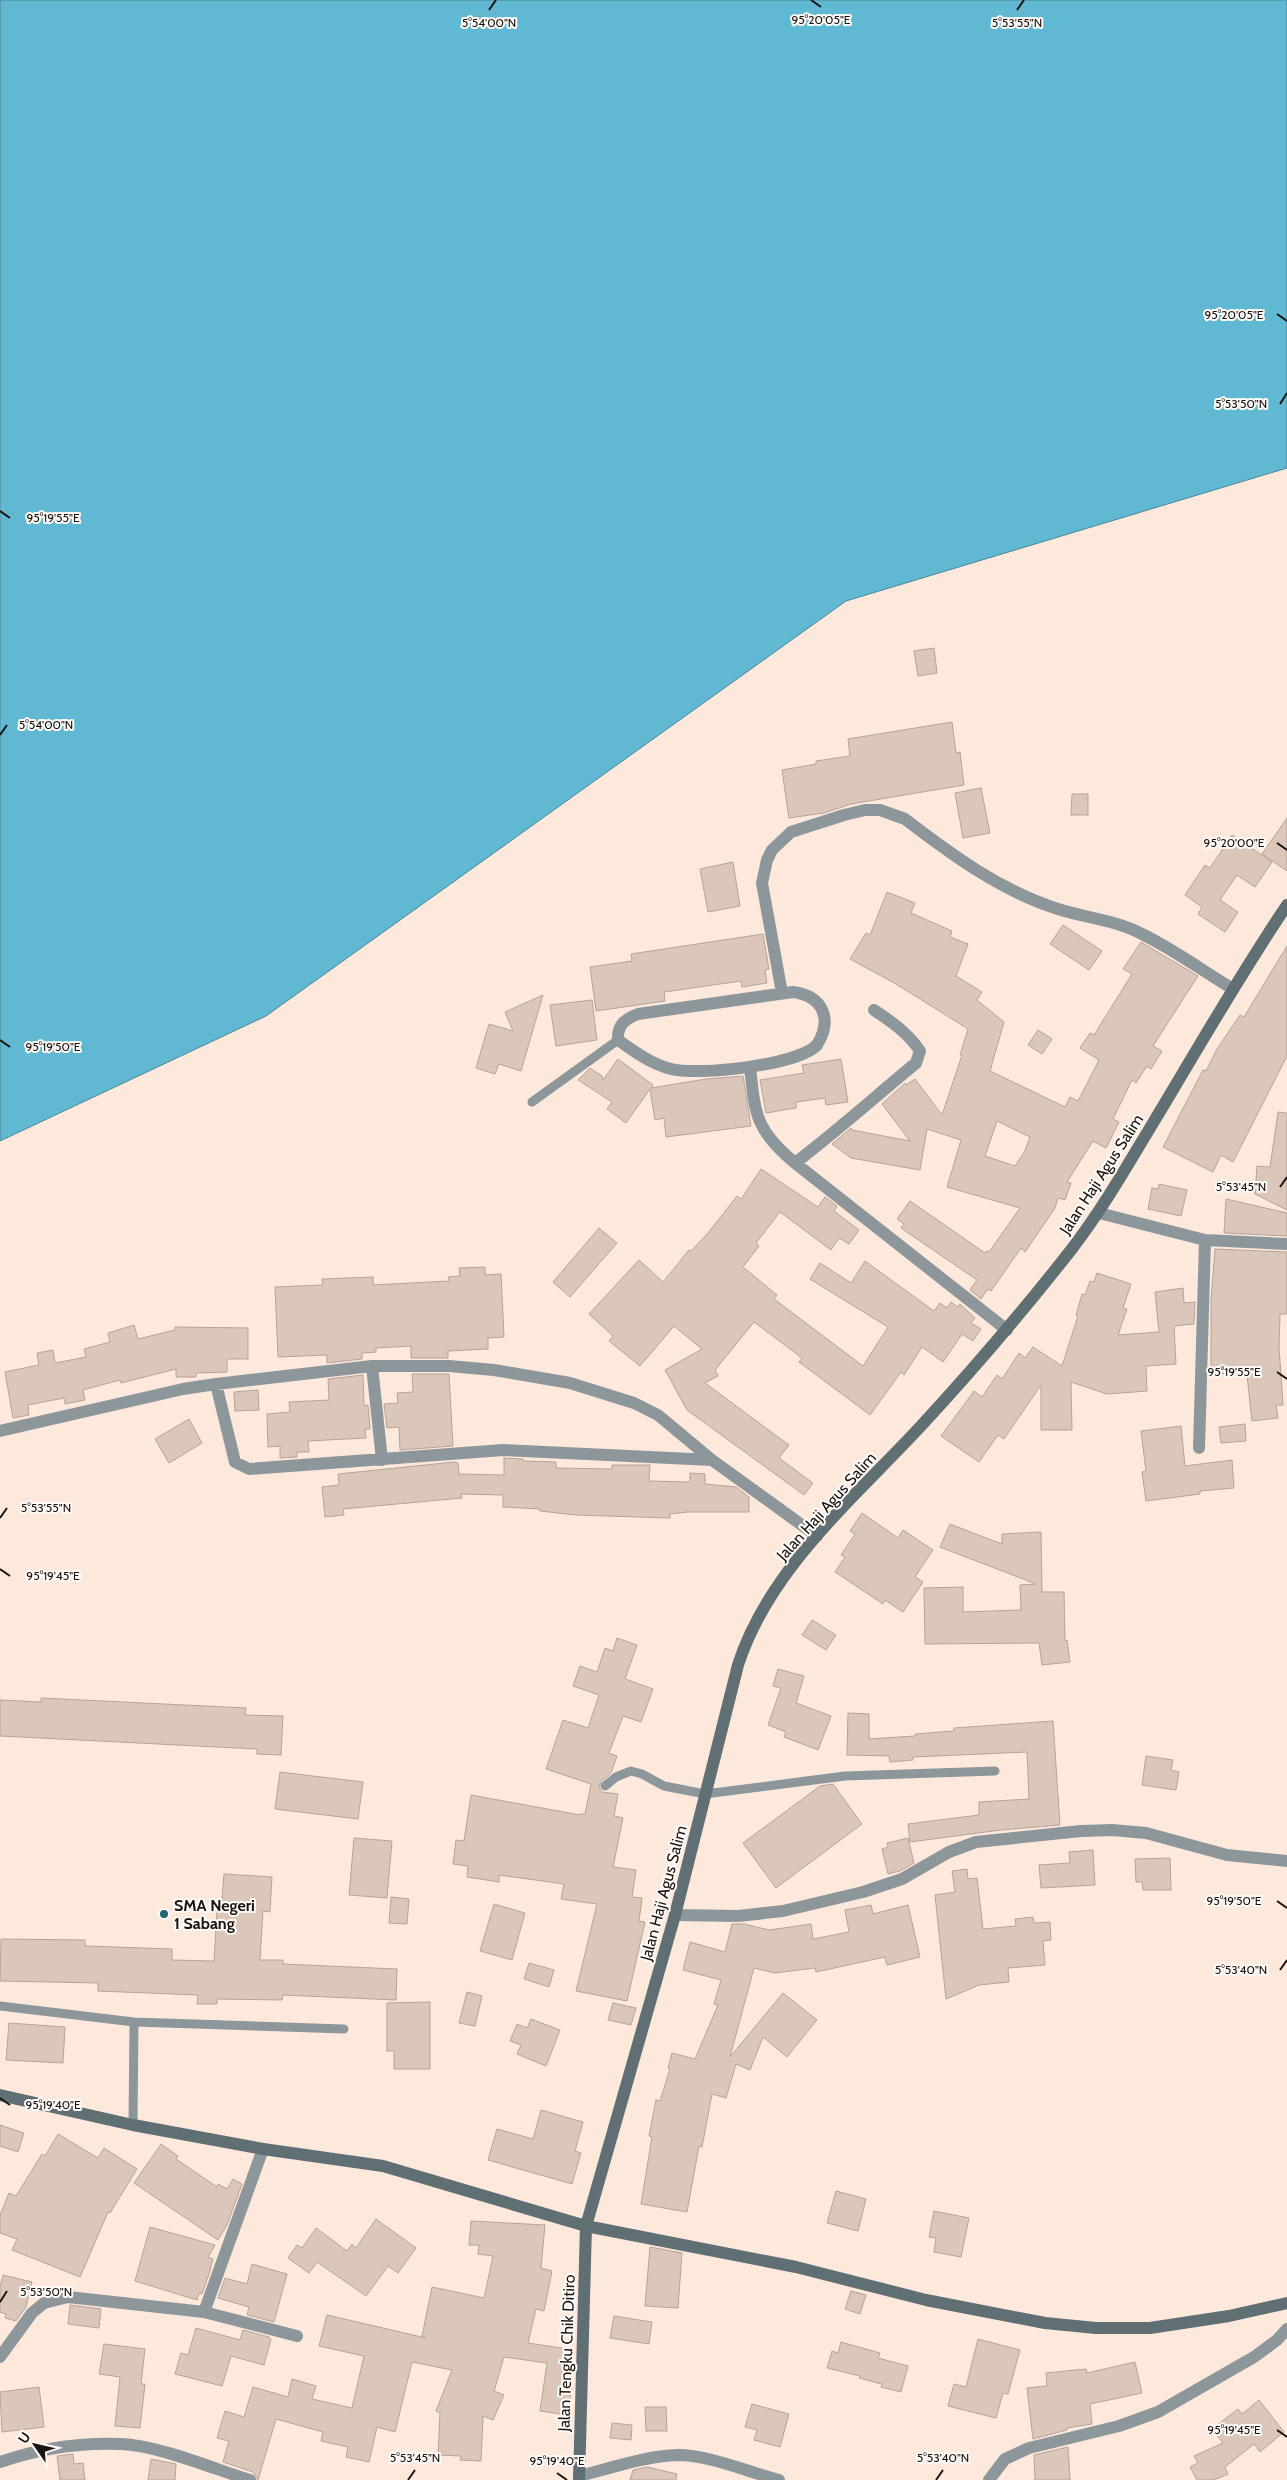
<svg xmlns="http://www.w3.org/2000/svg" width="1287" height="2480" font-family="Cabin,sans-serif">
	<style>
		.water { fill: #61b8d2; stroke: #4c8798 }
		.building { fill: #dbc7ba; stroke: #b6a397; fill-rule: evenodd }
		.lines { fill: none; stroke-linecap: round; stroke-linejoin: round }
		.lane { stroke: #8d979b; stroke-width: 9 }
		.street { stroke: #8d979b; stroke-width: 12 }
		.secondary { stroke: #606f73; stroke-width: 12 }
		.ticks { fill: none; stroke: #1a140f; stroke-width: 2 }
		.poi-dot { fill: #226577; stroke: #fefaf7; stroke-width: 2 }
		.labels { text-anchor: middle; stroke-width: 4; stroke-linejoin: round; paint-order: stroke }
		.street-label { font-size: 16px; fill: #1a140f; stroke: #fefaf7 }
		.poi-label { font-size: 16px; font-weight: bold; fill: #1a140f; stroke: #fefaf7; text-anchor: start }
		.ticks-label { font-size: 12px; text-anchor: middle; fill: #1a140f; stroke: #fefaf7; stroke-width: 4; stroke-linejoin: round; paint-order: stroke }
	</style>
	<rect width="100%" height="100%" fill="#fde9db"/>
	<!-- water -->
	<path class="water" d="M0,0H1287V468L846,601L266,1016L0,1141Z"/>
	<!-- building -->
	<path class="building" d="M934,648L937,673L918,676L914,651Z
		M952,722L956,753L960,752L964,785L851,804L824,813L789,818L782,770L816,764V761L850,756L848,739Z
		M981,788L990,833L963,838L955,793Z
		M1072,794H1088V815H1071Z
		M1287,818V871L1262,854Z
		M1232,835L1272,862L1255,887L1237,875L1220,900L1238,912L1225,932L1198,914L1202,907L1185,895L1205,865L1210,868Z
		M733,862L740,906L708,912L700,869Z
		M887,892L915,903L911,913L952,931L950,937L968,944L956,976L982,992L977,1000L1004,1022L990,1071L1065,1107L1070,1097L1078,1101L1099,1060L1080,1048L1090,1033L1094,1035L1132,974L1123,969L1141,942L1198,976L1153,1046L1162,1051L1151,1069L1147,1066L1136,1083L1132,1080L1113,1119L1119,1122L1106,1148L1093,1141L1067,1182L1071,1183L1065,1200L1058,1198L1055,1208L1025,1252L1021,1248L991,1291L988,1289L981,1299L970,1290L977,1280L901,1228L904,1224L897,1219L910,1201L985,1253L987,1251L989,1252L1020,1208L947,1187L961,1140L927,1129L920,1170L851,1158L832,1144L851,1128L852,1130L910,1141L882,1104L905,1083L906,1085L915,1079L942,1115L962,1055H960L968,1029L896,984L850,959L866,933L870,935ZM997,1121L1030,1137L1025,1151L1015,1166L985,1156Z
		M1063,925L1102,951L1089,970L1050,944Z
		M763,934L769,969L765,970L767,983L742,987L741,981L664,992L665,1001L596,1011L590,967L632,961L631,954Z
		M1287,946V1056L1233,1162L1221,1155L1213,1172L1163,1147L1203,1070L1206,1071L1217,1049L1240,1015L1244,1017Z
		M543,995L521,1071L499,1064L495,1074L476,1068L489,1024L513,1031L505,1012Z
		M592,1000L597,1040L556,1046L550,1005Z
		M1038,1030L1052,1039L1042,1054L1028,1045Z
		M618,1059L653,1085L651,1088L706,1079L743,1076L751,1126L666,1137L664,1118L655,1120L650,1089L626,1123L607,1109L612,1102L578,1080L590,1068L602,1076L603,1080Z
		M841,1059L848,1102L826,1105L825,1098L796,1102V1108L766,1113L760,1080L804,1073L802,1065Z
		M1278,1112L1287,1113V1210L1255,1194L1257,1166L1270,1167Z
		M761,1169L818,1207L825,1197L837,1206L834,1211L859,1230L849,1244L839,1238L831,1250L780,1212L756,1243L759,1246L743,1267L777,1295L774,1299L863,1366L888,1327L810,1279L820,1263L851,1283L865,1261L934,1311L940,1303L947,1308L951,1302L958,1307L960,1304L975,1318L971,1323L981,1329L973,1341L962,1334L943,1362L922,1347L904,1375L901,1372L870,1415L799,1362L802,1358L754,1322L715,1370L718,1376L705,1383L789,1445L779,1458L813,1483L804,1495L687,1410L665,1370L702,1349L674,1326L640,1366L609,1341L613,1336L589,1314L639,1260L663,1282L689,1250L691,1251L708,1233L737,1196L741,1199Z
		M1159,1184L1187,1190L1181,1216L1148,1209L1152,1188L1158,1189Z
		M1226,1199L1287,1213V1236L1224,1233Z
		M599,1228L617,1243L570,1297L553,1282Z
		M1215,1249L1287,1252V1314H1280L1279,1347L1283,1405H1276L1278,1418L1252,1421L1247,1375L1211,1373V1300Z
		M485,1267V1275L501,1274L504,1337L488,1338V1349L448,1351V1358H411V1346L376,1348V1352L362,1353V1359L327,1363V1355L278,1357L275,1287L323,1285L322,1279L373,1277V1285L449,1281L448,1277L460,1276L459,1268Z
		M1097,1273L1131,1284L1123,1308L1127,1309L1118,1335L1159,1332L1155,1292L1183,1288L1184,1303L1195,1302L1194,1324L1174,1326L1176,1364L1146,1366L1147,1391L1107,1394L1071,1382L1072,1430H1041V1385L1004,1439L998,1435L979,1462L941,1436L974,1391L982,1397L997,1375L1002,1379L1019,1353L1025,1358L1033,1347L1062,1366L1078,1316L1076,1315L1082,1294L1085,1295L1090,1281L1094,1282Z
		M134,1325L138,1339L175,1330V1327L248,1328V1359H227V1372L196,1373V1377H176V1369L121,1383L120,1380L83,1390L85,1400L65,1404L64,1398L28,1405L29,1415L13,1418L5,1372L39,1365L37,1353L53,1350L55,1363L86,1357L84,1349L110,1342L108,1333Z
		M412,1374H449L453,1446L400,1450L399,1427L387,1428L384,1404L398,1403L397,1393L413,1392Z
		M363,1375L364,1406L368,1405L370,1429H365L366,1438L308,1441L309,1452H297V1457L280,1458V1446L268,1447L267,1414L290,1412L289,1402L329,1400L328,1379Z
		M258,1390L259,1410L235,1411L234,1392Z
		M189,1419L202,1443L169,1463L155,1439Z
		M1245,1424L1246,1441L1221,1443L1219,1427Z
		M1181,1426L1185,1466L1232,1460L1234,1488L1200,1491V1494L1146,1501L1142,1472L1146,1471L1141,1431Z
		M504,1458L523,1459V1461L556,1462V1468L612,1469V1465H650L649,1481L690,1482V1473L705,1474V1484L736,1487L749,1497V1512H687L670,1514V1518L576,1515L540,1511V1509L503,1507V1495L461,1494L462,1498L343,1509L344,1515L325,1517L322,1487L339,1485L338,1474L454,1462L458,1463L459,1474L504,1475Z
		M862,1513L898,1538L903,1530L933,1550L915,1577L923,1582L903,1612L885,1600L883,1604L835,1572L845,1557L841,1555L855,1534L850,1531Z
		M950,1524L1002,1544V1534L1041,1532L1042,1592H1064L1065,1641L1067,1640L1070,1662L1042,1665L1039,1643L925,1644L924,1588L963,1587V1612L1021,1610L1020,1585L1036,1584L940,1547Z
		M812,1620L836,1635L826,1650L802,1635Z
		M617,1638L637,1645L625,1679L653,1689L641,1722L623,1716L609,1753L617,1756L611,1773L601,1782L599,1787L602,1792L618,1794L614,1816L623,1818L613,1867L636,1870L632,1897L642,1898L639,1921L645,1922L627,2001L576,1991L597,1904L561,1899L564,1884L499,1875V1882L467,1877L468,1866L453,1864L456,1840L464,1841L471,1795L580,1815L581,1814H585L591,1784L546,1769L563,1720L588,1728L599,1695L573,1686L580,1666L597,1672L605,1648L613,1651Z
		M778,1669L804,1676L796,1703L831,1716L818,1750L784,1737L786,1732L768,1725L781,1688L773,1686Z
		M41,1698L246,1708L245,1715L283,1716L281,1755L257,1754V1749L0,1736V1700L41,1702Z
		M848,1713L869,1714V1739L915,1736V1734L954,1731V1728L1053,1721L1060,1825L1001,1830L910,1842L908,1824L979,1815V1802L1029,1799L1027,1752L913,1757V1760L890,1762L889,1756L847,1755Z
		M1146,1756L1173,1760L1171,1770L1179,1772L1176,1790L1142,1785Z
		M280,1772L363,1782L358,1819L275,1809Z
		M833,1784L862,1824L776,1888L743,1843L820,1786Z
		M354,1838L392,1841L387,1898L349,1895Z
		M908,1838L914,1863L900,1871L888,1874L882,1849L888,1847L887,1843Z
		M1093,1850L1095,1885L1041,1888L1039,1865L1070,1863L1069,1852Z
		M1170,1858L1171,1890H1143L1142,1882H1136L1135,1859Z
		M967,1869L968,1879L977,1878L983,1929L1016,1926L1015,1919L1033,1917L1034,1923L1050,1922L1051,1940L1043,1941L1045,1965L1008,1968L1009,1982L979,1985L946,1999L935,1895L955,1892L952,1871Z
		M224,1874L272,1877L270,1912L263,1911L260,1960H283V1964L397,1969L396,2000L283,1995L282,2000L217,1999V2004H197L198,1995L98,1991V1983L0,1981L1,1939L85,1940V1946L172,1949V1960L214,1961L217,1911H221Z
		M391,1897L409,1899L407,1924L389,1923Z
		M494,1904L525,1913L512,1960L480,1951Z
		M871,1905L873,1914L908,1905L920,1957L887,1965L885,1957L816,1972L815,1968L775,1973L754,1968L730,2057L783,1993L817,2020L787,2057L763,2037L750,2070L736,2064L726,2098L712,2094L702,2147L699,2146L687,2212L641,2204L652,2137L649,2136L656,2100L660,2101L670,2069L668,2068L672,2053L695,2059L718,2005L714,2004L721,1980L683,1970L690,1942L725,1952L732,1924H744L769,1930L811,1924L813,1939L849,1932L845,1910Z
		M529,1963L554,1970L549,1987L524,1979Z
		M467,1992L482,1996L475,2026L459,2023Z
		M430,2002V2069H394V2051H387V2003Z
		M613,2003L636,2008L631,2025L608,2020Z
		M531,2019L560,2030L546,2066L517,2054L521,2045L510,2041L517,2024L527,2028Z
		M9,2023L65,2027L63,2063L6,2060Z
		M541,2110L583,2122L575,2151L581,2153L572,2184L488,2160L497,2129L533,2139Z
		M0,2125L24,2133L18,2152L0,2146Z
		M58,2134L98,2158L104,2148L137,2169L110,2213L108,2212L80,2277L12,2250L17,2239L0,2233V2215L9,2193L16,2196L42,2154L45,2156Z
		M161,2144L178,2156L176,2159L217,2187L218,2184L227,2189L233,2179L242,2184L227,2225L218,2240L134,2183Z
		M836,2191L866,2199L858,2231L827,2223Z
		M934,2211L969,2218L961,2257L934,2252L936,2238L929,2237Z
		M376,2219L416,2248L398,2273L388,2266L366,2296L317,2262L309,2273L288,2258L297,2245L302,2248L316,2228L347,2251L352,2244L356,2248Z
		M471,2221L545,2225L541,2268L552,2271L544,2311L536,2309L528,2343L568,2349L562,2385L572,2387L567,2415L540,2411L547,2363L504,2357L494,2391L504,2395L493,2420L483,2416L481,2461L460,2460L461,2456L438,2455L440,2413L436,2411L452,2370L412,2362L395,2432L377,2427L369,2462L346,2457L348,2447L321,2441L323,2432L276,2419L258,2480L253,2472L223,2462L229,2441L217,2438L225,2411L244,2417L253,2387L288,2397L292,2379L316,2386L312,2399L352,2408L364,2356L319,2346L327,2315L426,2338L422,2336L432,2287L484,2298L493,2256L478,2254L479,2245H469Z
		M150,2227L215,2245L208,2257L213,2259L209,2274L202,2294L199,2293L197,2300L135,2281Z
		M650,2247L682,2253L678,2308L645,2306Z
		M252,2264L287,2274L274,2322L247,2315L249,2307L218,2298L225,2278L247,2284Z
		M3,2275L32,2282L26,2307L16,2321L5,2318L6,2314L0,2312V2287Z
		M851,2291L866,2295L860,2314L845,2309Z
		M70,2305L101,2309L99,2328L68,2324Z
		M614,2316L652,2322L649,2344L610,2338Z
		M196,2328L240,2340L243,2330L269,2337L271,2339L264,2365L231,2356L222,2386L175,2374L181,2353L188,2355Z
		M978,2339L1020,2350L1008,2394L1003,2393L996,2418L948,2406L954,2384L966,2387Z
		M841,2342L880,2353L878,2358L908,2366L901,2392L881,2387L882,2384L859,2378L860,2376L827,2368L832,2351L838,2353Z
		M104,2344L145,2349L141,2384H145L140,2428L115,2426L120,2377L99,2374Z
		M1135,2362L1142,2393L1090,2404L1092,2424L1067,2428V2430L1033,2439L1027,2388L1047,2386L1046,2373L1086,2369L1087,2373Z
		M39,2387L44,2427L2,2432L0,2392Z
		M1259,2400L1284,2432L1260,2452L1254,2444L1225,2467L1228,2474L1214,2480H1197L1190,2467L1198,2463L1194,2456L1223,2443L1212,2429L1238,2409L1242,2414Z
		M752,2404L789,2414L780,2447L754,2440L757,2430L745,2427Z
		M645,2407H666L667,2431H646Z
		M612,2423L632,2425L631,2440L610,2438Z
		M1068,2447L1070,2480H1035L1034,2455Z
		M73,2454L74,2464L83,2463L85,2480H60L57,2456Z
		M151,2459L176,2464L175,2480H148Z
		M647,2467L677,2474L676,2480H630L633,2470Z"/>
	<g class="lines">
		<!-- lane -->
		<path class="lane" d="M532,1102L618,1040
			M605,1786L616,1777L631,1771L642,1774L664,1786L705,1794L845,1776L995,1771
			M0,2006L134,2022L344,2029
			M133,2125L134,2022"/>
		<!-- street -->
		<path class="street" d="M793,992C823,996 833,1019 817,1045C798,1065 699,1076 671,1069C651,1064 635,1052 618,1040C617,1025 625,1019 638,1014Z
			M782,993L762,883L767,860L772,850L791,832L844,815L865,810H880L905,819C952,855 1001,891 1058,909C1086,918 1116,920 1142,934C1173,949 1203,971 1233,989
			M750,1067C755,1116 756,1130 795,1163L1007,1330
			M795,1163C837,1131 876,1096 916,1063L920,1051C908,1033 892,1022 874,1010
			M1099,1213L1205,1240L1287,1244
			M372,1366L382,1460
			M216,1384L235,1462L249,1469L503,1450L712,1460
			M0,1431L183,1389L216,1384L372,1366H449L494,1370L570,1383L634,1403L658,1415L712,1460L817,1536
			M1199,1448L1205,1240
			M675,1915L738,1916L783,1911L863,1892L902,1879L949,1852L976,1842L1081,1831L1112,1830L1146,1833L1227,1855L1287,1861
			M204,2312L263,2149
			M0,2357L32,2313L44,2303L68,2297L204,2312L297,2336
			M0,2462C38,2449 80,2442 121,2444C157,2445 214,2469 250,2480
			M579,2476C611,2468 645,2456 678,2455C708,2455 749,2472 779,2480
			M989,2480L1005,2459L1029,2448L1119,2426L1158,2412L1254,2357L1277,2340L1287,2329"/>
		<!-- secondary -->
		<path class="secondary" d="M0,2095L133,2125L263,2149L383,2166L586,2226L796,2267L926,2300L1045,2323L1096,2328H1150L1229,2316L1287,2303
			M579,2480L586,2226L675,1915L738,1665C769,1569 853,1499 920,1427C973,1370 1023,1311 1071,1250C1102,1210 1127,1166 1153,1123C1197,1050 1239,976 1287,905"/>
	</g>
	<!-- ticks -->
	<path class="ticks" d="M811,0L821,7M489,10L496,0M1017,10L1024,0M1277,314L1287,321M1280,404L1287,393M0,511L10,518M0,735L7,725M1277,843L1287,850M0,1040L10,1047M1280,1187L1287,1177M1277,1372L1287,1379M0,1518L7,1508M0,1569L10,1576M1277,1901L1287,1908M1280,1970L1287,1960M0,2098L10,2105M0,2302L7,2291M1277,2430L1287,2437M557,2473L567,2480M408,2480L415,2470M936,2480L943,2470"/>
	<!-- markers -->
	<circle class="poi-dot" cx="164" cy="1914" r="5"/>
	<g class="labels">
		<!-- street labels -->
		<g class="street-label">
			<text transform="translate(1101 1174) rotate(-57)" y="6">Jalan Haji Agus Salim</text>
			<text transform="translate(826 1506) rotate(-48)" y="6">Jalan Haji Agus Salim</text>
			<text transform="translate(663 1893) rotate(-75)" y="6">Jalan Haji Agus Salim</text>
			<text transform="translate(566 2353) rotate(-88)" y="6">Jalan Tengku Chik Ditiro</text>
		</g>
		<!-- poi labels -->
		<g class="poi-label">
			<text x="174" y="1911">SMA Negeri<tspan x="174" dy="18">1 Sabang</tspan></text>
		</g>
	</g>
	<g class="ticks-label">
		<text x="821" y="24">95°20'05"E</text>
		<text x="489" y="27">5°54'00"N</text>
		<text x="1017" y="27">5°53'55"N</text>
		<text x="1234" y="319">95°20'05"E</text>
		<text x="1241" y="408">5°53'50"N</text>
		<text x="53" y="522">95°19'55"E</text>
		<text x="46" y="729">5°54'00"N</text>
		<text x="1234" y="847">95°20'00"E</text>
		<text x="53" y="1051">95°19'50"E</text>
		<text x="1241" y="1191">5°53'45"N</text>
		<text x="1234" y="1376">95°19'55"E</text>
		<text x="46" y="1512">5°53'55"N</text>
		<text x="53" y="1580">95°19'45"E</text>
		<text x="1234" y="1905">95°19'50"E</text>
		<text x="1241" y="1974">5°53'40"N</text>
		<text x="53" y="2109">95°19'40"E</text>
		<text x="46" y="2296">5°53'50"N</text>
		<text x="1234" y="2434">95°19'45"E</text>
		<text x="415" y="2462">5°53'45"N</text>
		<text x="943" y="2462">5°53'40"N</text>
		<text x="557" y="2465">95°19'40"E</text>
	</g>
	<!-- north arrow -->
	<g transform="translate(35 2445) rotate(304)" stroke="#fefaf7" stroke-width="4" paint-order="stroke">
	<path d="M0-4L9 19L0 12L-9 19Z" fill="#1a140f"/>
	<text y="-8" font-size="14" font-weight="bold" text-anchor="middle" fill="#1a140f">U</text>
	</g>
</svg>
